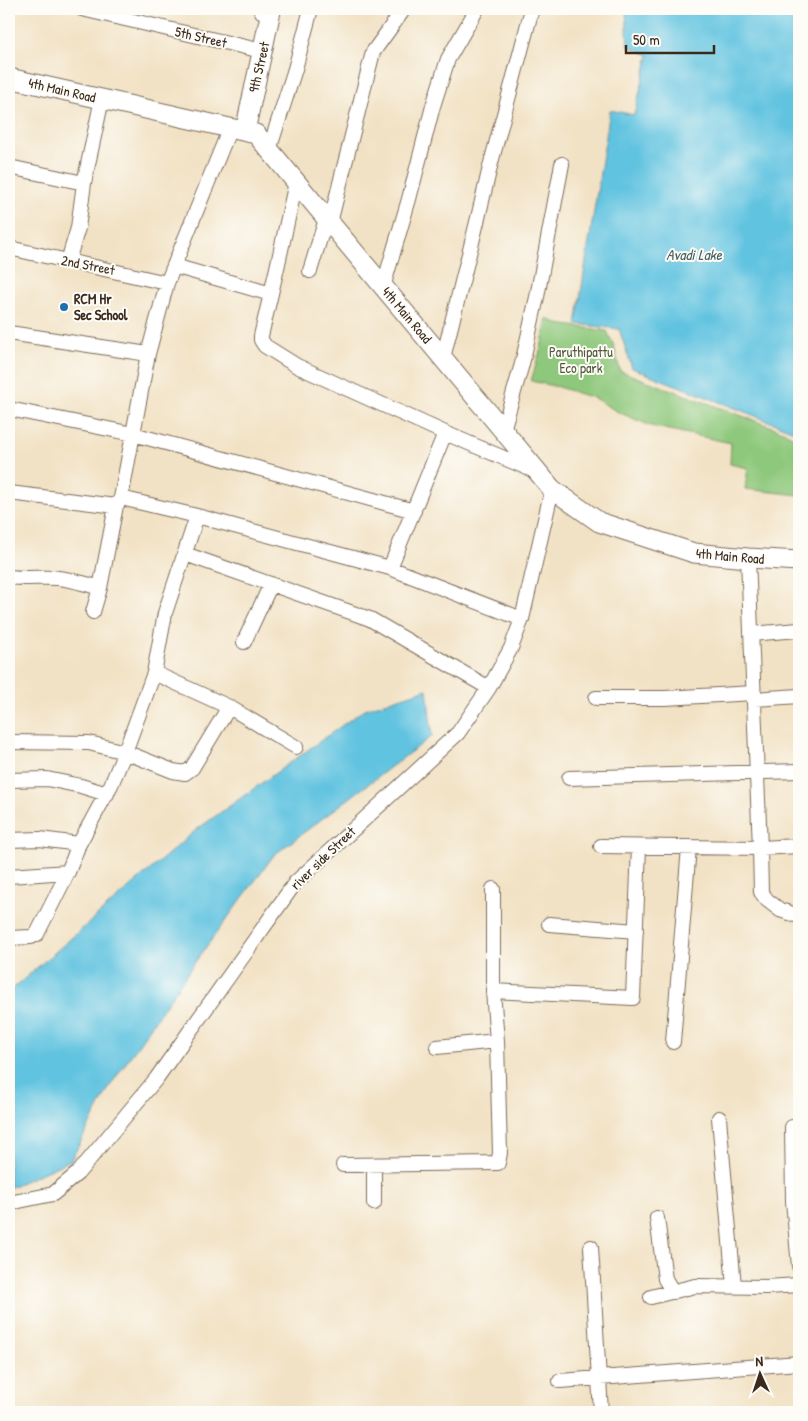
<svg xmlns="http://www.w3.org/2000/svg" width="808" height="1421" font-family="'Patrick Hand',sans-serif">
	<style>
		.green { fill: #8ec87c; stroke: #64794d }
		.water { fill: #61c3e0; stroke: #4e767f }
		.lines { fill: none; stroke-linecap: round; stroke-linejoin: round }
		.street-casing { stroke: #7b6a58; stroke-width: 16 }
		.secondary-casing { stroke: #7b6a58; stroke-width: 21 }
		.street { stroke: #fff; stroke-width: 14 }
		.secondary { stroke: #fff; stroke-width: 19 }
		.poi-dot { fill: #1f6fb2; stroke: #fdfcf7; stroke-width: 2 }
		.labels { text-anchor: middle; stroke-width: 4; stroke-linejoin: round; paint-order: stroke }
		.street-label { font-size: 14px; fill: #3b2a1e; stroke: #fdfcf7 }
		.poi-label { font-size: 14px; font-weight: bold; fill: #3b2a1e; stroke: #fdfcf7; text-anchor: start }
		.park-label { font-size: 14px; fill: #54593a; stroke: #fdfcf7 }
		.water-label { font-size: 15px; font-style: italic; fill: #486062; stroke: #fdfcf7 }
	</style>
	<rect width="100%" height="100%" fill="#fdfcf7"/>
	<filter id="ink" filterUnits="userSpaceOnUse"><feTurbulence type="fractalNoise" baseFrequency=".02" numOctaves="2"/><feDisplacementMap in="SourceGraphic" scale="10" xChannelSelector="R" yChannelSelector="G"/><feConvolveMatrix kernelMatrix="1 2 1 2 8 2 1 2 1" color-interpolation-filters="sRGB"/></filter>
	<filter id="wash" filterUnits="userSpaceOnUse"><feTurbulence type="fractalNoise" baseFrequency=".0096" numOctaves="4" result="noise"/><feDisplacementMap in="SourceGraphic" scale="20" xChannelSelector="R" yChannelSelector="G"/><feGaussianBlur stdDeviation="1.12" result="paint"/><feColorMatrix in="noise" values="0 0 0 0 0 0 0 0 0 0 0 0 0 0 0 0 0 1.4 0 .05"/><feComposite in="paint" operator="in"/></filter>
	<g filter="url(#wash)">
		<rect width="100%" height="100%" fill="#f2e2c5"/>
		<!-- green -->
		<path class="green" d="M547,318L558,324L607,331L614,346L620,371L783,431L799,440V495L745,489L748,468L730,464L731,443L651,426L618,412L594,398L558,387L531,381L541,348Z"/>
		<!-- water -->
		<path class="water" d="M626,9H799V433L632,368L619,329L576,324L610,110L634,115L649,55L628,46Z
			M427,689L432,736L274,855L195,962L110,1086L71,1160L9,1188V992L196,830L365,709Z"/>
	</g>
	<g filter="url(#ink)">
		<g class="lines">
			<!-- street casing -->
			<g class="street-casing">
				<path id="street" d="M82,9L262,51
					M269,150L295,69L311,9
					M9,167L84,183
					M296,182L277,268L261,336V340L265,346L297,366L445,433L537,472
					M330,223L373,52L404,9
					M9,248L167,283
					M68,261L78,228L84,183L102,99
					M174,266L271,294
					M310,271L326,219
					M383,287L409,199L433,106L448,59L477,9
					M9,333L148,354
					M443,358L477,222L491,163L532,9
					M9,409L133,434L414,511
					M503,430L522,364L537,297L562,164
					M9,493L116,506
					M121,498L197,516L390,568L522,619
					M185,554L370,619L489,688
					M748,558L760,848L761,892L767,900L780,910L799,916
					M390,568L445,433
					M9,577C25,579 41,577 57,578C71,579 86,584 100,588
					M93,612L100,588L116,506L121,498L148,354L167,283L230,128
					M751,634L799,630
					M244,642L271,584
					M154,673L229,707L296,747
					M596,698H665L754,693
					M754,699L799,696
					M9,742L89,743L125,752L173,771L185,773L192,768L229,707
					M569,778L799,771
					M9,780L47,779L81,786L107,794
					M9,840L40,839L79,844
					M601,846L760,848L799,846
					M9,876L68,872
					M549,924L636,931
					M9,938L31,937L37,934L68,872L79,844L111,785L125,752L154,673L165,613L197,516
					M493,991L633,998L639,847
					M673,1042L689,847
					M437,1047L497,1041
					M719,1118L734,1286
					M792,1127L793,1201L799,1266
					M343,1165L498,1163L500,1153L497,1041L493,991V889
					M374,1203V1165
					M9,1204L19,1201L53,1194L78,1173L156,1079L295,883L458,733L489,688L511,648L522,619L552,489
					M657,1218L665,1279L673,1292
					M591,1247L601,1412
					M651,1297L695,1286L766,1287L799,1285
					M560,1381L799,1363"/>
			</g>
			<!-- secondary casing -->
			<g class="secondary-casing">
				<path id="secondary" d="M9,78L256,134L552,489L599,522L694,553L748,558L799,561
					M245,131L271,11L263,9"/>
			</g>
			<!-- street -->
			<use href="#street" class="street"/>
			<!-- secondary -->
			<use href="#secondary" class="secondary"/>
		</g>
	</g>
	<!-- markers -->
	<circle class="poi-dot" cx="64" cy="307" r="5"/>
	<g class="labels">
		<!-- street labels -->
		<g class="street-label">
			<text transform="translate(201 37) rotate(13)" y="5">5th Street</text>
			<text transform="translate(259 67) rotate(-77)" y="5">9th Street</text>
			<text transform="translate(62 90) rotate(13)" y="5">4th Main Road</text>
			<text transform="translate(88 265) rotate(11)" y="5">2nd Street</text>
			<text transform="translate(407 315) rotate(50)" y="5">4th Main Road</text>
			<text transform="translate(730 556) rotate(5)" y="5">4th Main Road</text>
			<text transform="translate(323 858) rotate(-44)" y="5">river side Street</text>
		</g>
		<!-- poi labels -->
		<g class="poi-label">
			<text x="74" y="304">RCM Hr<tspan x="74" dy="16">Sec School</tspan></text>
		</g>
		<!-- park labels -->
		<g class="park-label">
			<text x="581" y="357">Paruthipattu<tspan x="581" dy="16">Eco park</tspan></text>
		</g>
		<!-- water labels -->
		<g class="water-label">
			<text x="694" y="260">Avadi Lake</text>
		</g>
	</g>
	<!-- margin -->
	<rect width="808" height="1421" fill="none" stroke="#fdfcf7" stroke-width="30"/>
	<!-- north arrow -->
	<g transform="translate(760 1374) rotate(357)" stroke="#fdfcf7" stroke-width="4" paint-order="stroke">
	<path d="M0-4L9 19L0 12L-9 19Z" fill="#3b2a1e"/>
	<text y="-8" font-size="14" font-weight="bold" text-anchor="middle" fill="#3b2a1e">N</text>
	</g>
	<!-- scale -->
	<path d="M626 45v8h88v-8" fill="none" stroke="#3b2a1e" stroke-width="2.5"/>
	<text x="633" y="45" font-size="15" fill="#3b2a1e" stroke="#fdfcf7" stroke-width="4" paint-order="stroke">50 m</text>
</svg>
